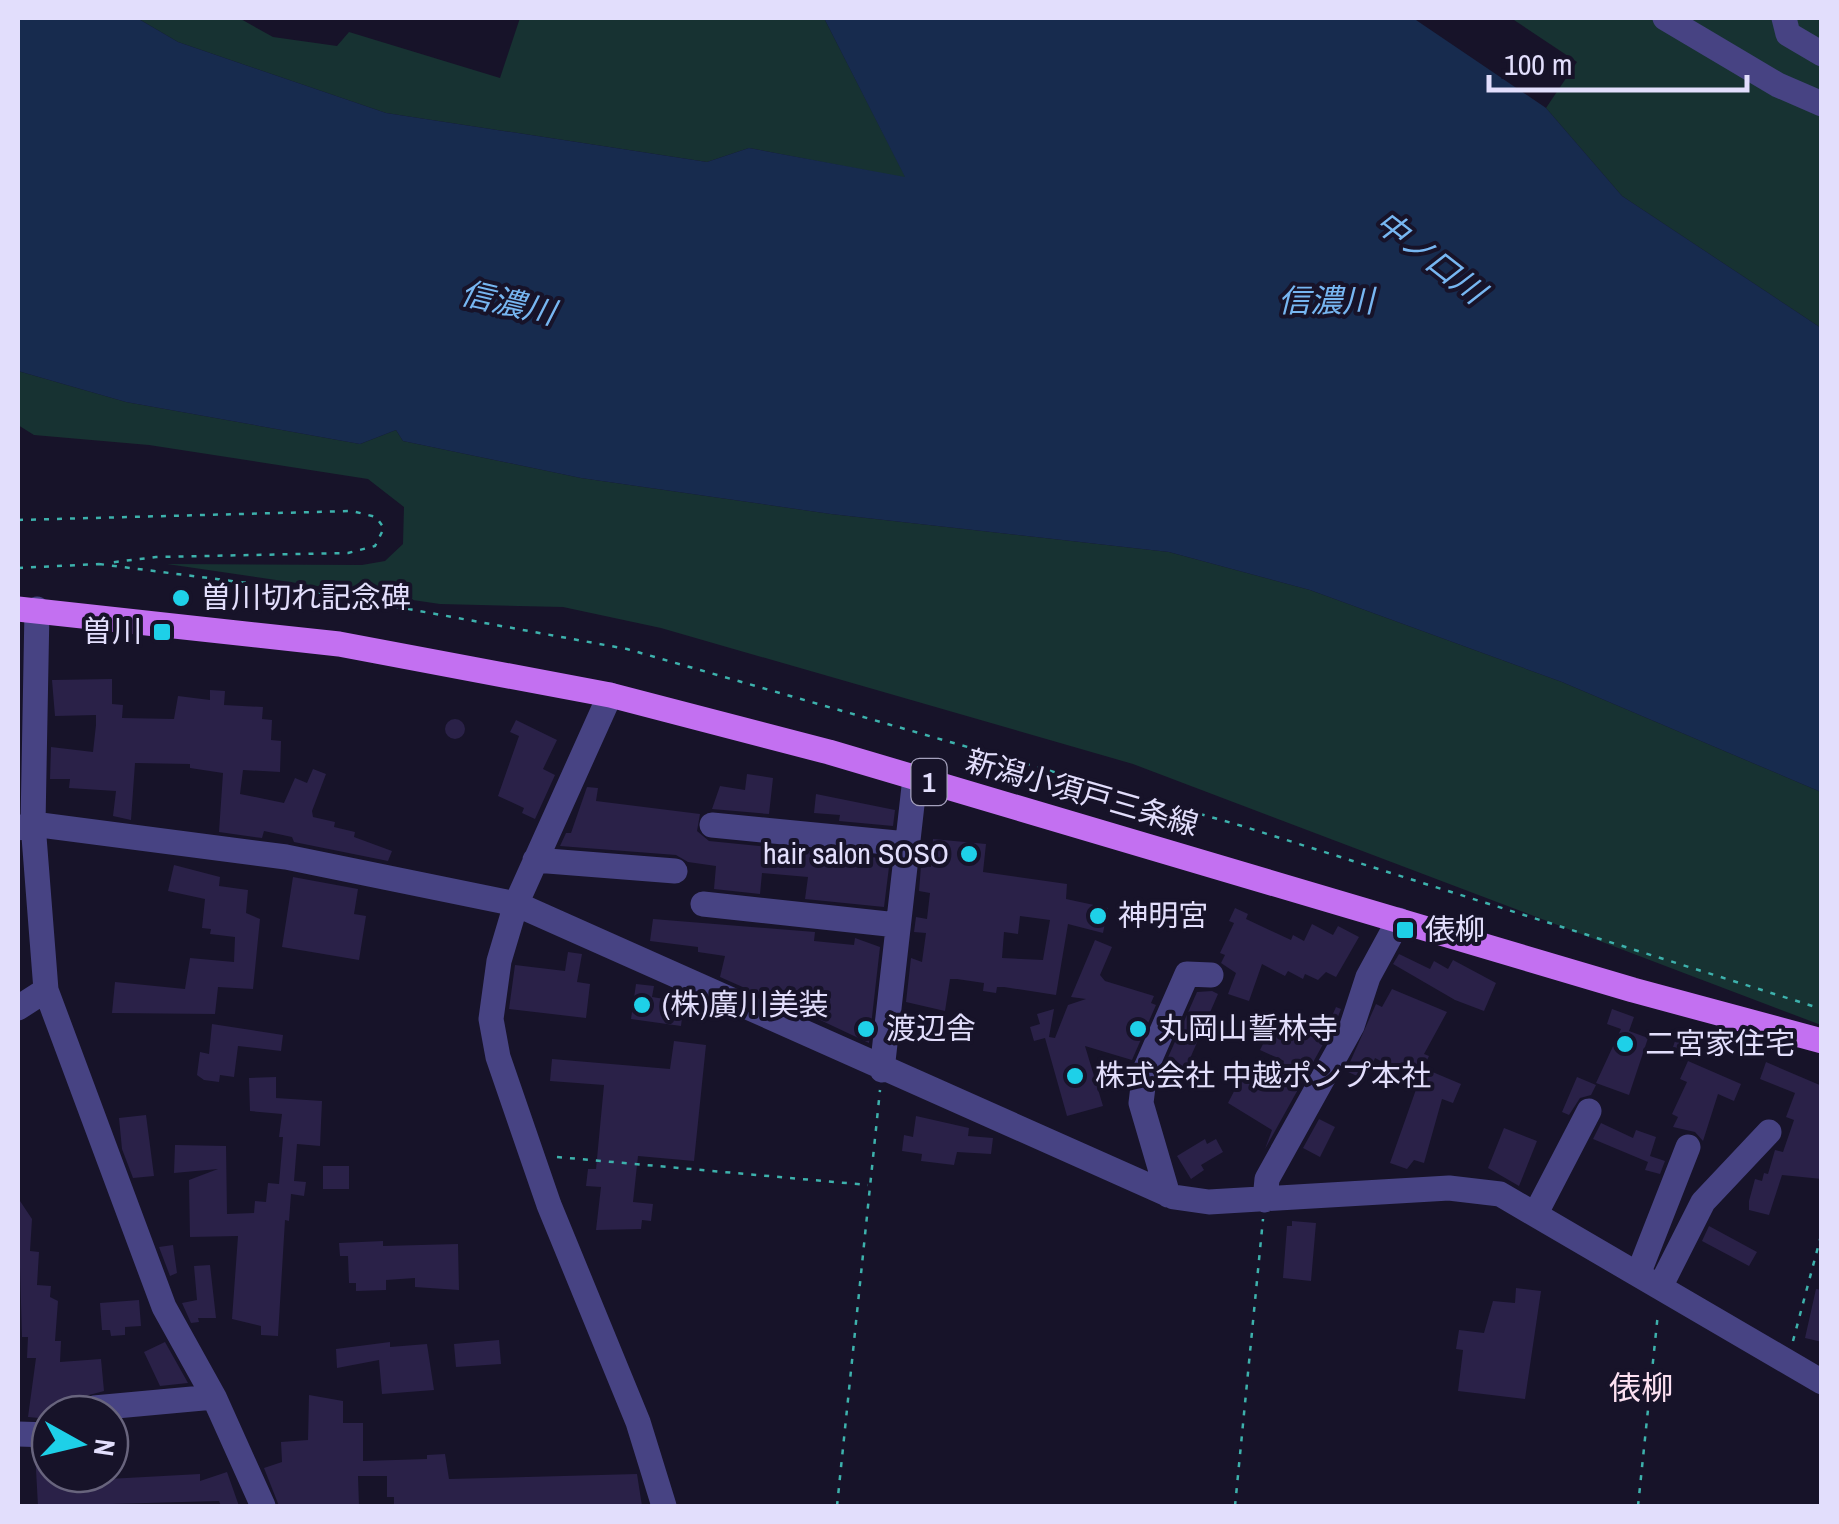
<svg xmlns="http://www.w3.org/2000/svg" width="1839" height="1524" font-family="'Archivo Narrow','Noto Sans JP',sans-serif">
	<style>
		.green { fill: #173232 }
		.water { fill: #172b4e }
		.building { fill: #2a2148; fill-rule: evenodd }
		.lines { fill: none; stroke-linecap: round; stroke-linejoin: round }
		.path { stroke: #3db1ac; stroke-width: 2.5; stroke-dasharray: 5 8; stroke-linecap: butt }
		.minor { stroke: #474383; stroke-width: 25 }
		.major { stroke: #c370f1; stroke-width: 25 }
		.poi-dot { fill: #1ed0e8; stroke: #171329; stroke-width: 4 }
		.labels { text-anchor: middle; stroke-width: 8; stroke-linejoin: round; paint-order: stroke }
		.shield { fill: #171329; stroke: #a5a1bd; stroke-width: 2.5 }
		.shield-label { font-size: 28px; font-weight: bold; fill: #e2defc }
		.poi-label { font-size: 30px; fill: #e2defc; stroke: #171329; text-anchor: start }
		.street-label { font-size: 30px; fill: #e2defc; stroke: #171329 }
		.water-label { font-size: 32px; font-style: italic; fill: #77b6f1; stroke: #171329 }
		.neighbourhood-label { font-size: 32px; fill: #fce0f1; stroke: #171329 }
	</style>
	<rect width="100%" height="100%" fill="#171329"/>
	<!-- green -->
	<path class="green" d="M137,18H239L273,37L337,46L349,32L500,78L520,18H824L906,178L749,148L707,162L386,113L178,42Z
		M1511,18H1821V328L1622,196L1546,108L1577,62Z
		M18,371L126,402L360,444L396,430L403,441L581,478L831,514L1169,552L1310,590L1562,682L1821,792V1025L1133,764L661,628L563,607L440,604L167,564L362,565L385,561L403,544L404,507L368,479L149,445L34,435L18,425Z"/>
	<!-- water -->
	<path class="water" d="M18,18H137L178,42L386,113L707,162L749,148L905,177L824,18H1413L1546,108L1622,196L1821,328V792L1562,682L1310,590L1169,552L831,514L581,478L403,441L396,430L360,444L126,402L18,371Z"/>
	<!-- building -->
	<path class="building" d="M112,679V704L123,705L122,718L174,719L178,696L210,700V690L225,691L224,705L263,707L262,719L272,720L271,740L281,741L280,772L243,770L240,794L284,803L295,778L307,783L313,769L326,774L312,811L313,817L335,822L334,827L355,832L354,837L392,851L388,861L294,842L292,837L264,831L262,838L219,832L223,773L190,768V764L135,763L131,820L113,816L116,791L69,788L70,779H50L51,747L93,752L96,725V715L55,716L52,680Z
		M445 729a10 10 0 1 1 20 0a10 10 0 1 1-20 0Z
		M516,720L557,740L543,769L555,775L535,819L522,813L524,808L498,796L519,736L510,732Z
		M747,774L773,778L769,814L712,809L720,786L745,790Z
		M587,787L598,788L596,801L700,814L697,831L709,841L890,859L884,907L805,899L808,877L762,873L760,894L714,889L716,866L688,862L676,855L560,846L566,833H571Z
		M816,794L895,810L893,826L839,821L840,815L814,813Z
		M933,839L986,844L983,872L1067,884L1066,899L1108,908L1103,933L1068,924L1056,995L1004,987H997L996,993L983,991L984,983L957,979H950L945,1011L906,1002L911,958L922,962L926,933L914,932L916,917L927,919L930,893L919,891L921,866L931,867ZM1020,916L1050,920L1043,960L1002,958L1004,932L1018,934Z
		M174,865L220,877L219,886L248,890L246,913L260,919L253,989L218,987L215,1014L112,1013L115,982L185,989L190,958L234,962L235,937L210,934L211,929L202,928L205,899L168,891Z
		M293,877L358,889L354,914L366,916L359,960L282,947Z
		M1235,908L1248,914L1246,919L1291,940L1293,935L1304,941L1312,924L1333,935L1338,926L1359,937L1336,977L1326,972L1318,980L1305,974L1303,979L1288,971L1285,976L1262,964L1249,1001L1228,994L1236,973L1221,963L1225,955L1220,953L1234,923L1229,921Z
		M653,919L815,932L814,941L854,945L855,938L880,947L869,1043L818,1019L822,1009L784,995L776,994L774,999L763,996L720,977L725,956L698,952V947L650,941Z
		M1095,940L1112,947L1100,975L1105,981L1154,996L1151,1003L1156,1005L1132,1060L1085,1046L1103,1106L1067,1116L1045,1038L1034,1041L1030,1027L1040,1024L1037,1014L1054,1009L1049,1037L1055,1038L1068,1005L1086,999L1071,997Z
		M568,952L582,954L577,982L590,984L586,1018L509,1009L515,965L565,971Z
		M1399,954L1430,969L1434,961L1448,969L1453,960L1496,983L1484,1011L1455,1000L1393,964Z
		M636,984L654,986L652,997L684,1002L681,1026L631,1019Z
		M1392,989L1447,1012L1424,1054L1429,1056L1423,1068L1461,1084L1453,1103L1442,1099L1424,1163L1414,1160L1407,1169L1390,1163L1419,1081L1375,1058L1366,1080L1346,1071L1376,1004L1382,1007Z
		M1212,991L1218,994L1185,1070L1166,1062L1197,992Z
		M1336,1007L1341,1009L1337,1019L1265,1149L1272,1130L1228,1103L1244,1072L1272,1087L1284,1061L1260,1050L1269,1032L1262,1029L1269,1015L1321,1041Z
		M1612,1009L1634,1017L1629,1031L1648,1038L1629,1095L1596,1083L1621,1029L1607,1024Z
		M212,1024L283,1035L281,1051L238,1046L234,1077L220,1075L219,1082L204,1080L197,1075L200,1052L209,1054Z
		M1677,1035L1703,1044L1697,1059L1672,1050Z
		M674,1041L706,1045L694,1161L638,1156L633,1202L653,1204L651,1221L642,1220L641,1229L596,1230L601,1187L586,1186L588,1169H596L604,1085L550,1081L552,1059L670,1069Z
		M1688,1061L1741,1084L1734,1101L1718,1094L1703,1141L1695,1132L1673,1127L1678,1117L1672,1114L1687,1082L1680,1079Z
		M1766,1062L1822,1086V1179L1782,1175L1769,1215L1749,1210V1201L1755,1179L1762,1181L1764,1173L1768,1174L1775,1150L1783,1152L1794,1120L1786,1117L1795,1093L1760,1079Z
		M276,1077V1098L322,1101L320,1146L297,1144L294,1181L306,1182L304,1196L291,1194L289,1221L285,1220L278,1336L261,1335V1326L232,1319L238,1236L190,1237L189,1180L218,1169L174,1173L175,1145L226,1146L227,1214L254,1213L255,1201L266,1202L268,1183L279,1184L283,1137H279L282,1114L250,1111L249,1078Z
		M1577,1077L1596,1085L1591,1095L1580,1098L1569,1115L1562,1112Z
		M146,1115L154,1176L133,1178L122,1149L119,1118Z
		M916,1116L969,1128L968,1136L993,1138L991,1154L957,1152L954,1165L921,1161L922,1154L902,1151L904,1135L913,1137Z
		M1319,1119L1335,1127L1320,1157L1303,1148Z
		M1601,1123L1633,1138L1636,1130L1656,1137L1650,1156L1665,1161L1660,1174L1645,1170L1648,1162L1593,1139Z
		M1504,1128L1537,1141L1519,1186L1488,1168Z
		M1205,1139L1207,1144L1216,1139L1223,1152L1201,1165L1204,1170L1191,1179L1177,1156Z
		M323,1166H349V1189H323Z
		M18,1198L32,1219L30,1251L39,1252L37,1285L51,1286L50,1297L58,1301L55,1341H61L60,1362L101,1359L104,1391L63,1402V1414H50V1419L28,1417L36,1358H27L28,1337H22Z
		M1292,1221L1316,1223L1311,1281L1283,1278L1287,1226H1292Z
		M1709,1226L1757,1252L1749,1266L1702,1241Z
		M383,1241V1246L458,1244L459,1290L415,1287V1278L386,1280V1290L356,1291V1283H349L348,1256H340L339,1243Z
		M173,1245L177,1273L170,1276L159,1247Z
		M210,1265L216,1318H198L199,1322L191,1323L182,1303L197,1300L194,1266Z
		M1516,1288L1541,1291L1525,1399L1458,1391L1463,1350L1456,1349L1459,1330L1484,1333L1493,1301L1515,1303Z
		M1816,1289L1822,1290V1342L1805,1338Z
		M139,1300L141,1326L125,1327V1335L111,1336L110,1330H102L100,1303Z
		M499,1340L501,1364L456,1367L454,1344Z
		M165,1342L188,1383L160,1386L144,1352Z
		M390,1342V1347L427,1344L434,1390L382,1394L379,1360L337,1368L336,1349Z
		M309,1395L343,1401V1423H363V1461L427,1459V1455L445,1454L449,1479L637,1474L642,1506H394V1497H387V1476H358L359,1506H279L264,1468L282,1462L281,1442L308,1440Z
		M35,1451H50V1474H71V1481L200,1474V1481L227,1472L239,1506H221L219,1501L38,1506Z"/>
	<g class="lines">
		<!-- path -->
		<path class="path" d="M18,520L352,511L376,517L384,528L375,546L348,553L156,557L107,563
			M99,564L310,591L627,649L1242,826L1822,1009
			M18,568L99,564
			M557,1157L868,1185
			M1793,1341L1822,1232
			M837,1506L880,1090
			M1235,1506L1263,1219
			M1638,1506L1658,1313"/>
		<!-- minor -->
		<path class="minor" d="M1665,18L1778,85L1822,104
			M1784,18L1788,34L1822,54
			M37,609L33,824L46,990L164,1307L214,1397L263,1506
			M610,695L516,904L499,961L491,1019L498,1057L549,1205L638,1422L664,1506
			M712,825L907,844
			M18,828L33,824L286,857L516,904L1174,1197L1209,1202L1449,1188L1500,1194L1822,1382
			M535,860L675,871
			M703,904L897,925
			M18,1008L46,990
			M882,1070L915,778
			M1168,1195L1141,1103L1145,1070L1187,974L1211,975
			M1265,1200L1267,1179L1352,1026L1368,977L1399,920
			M1536,1213L1589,1111
			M1639,1272L1688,1147
			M1660,1287L1703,1202L1769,1132
			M87,1414L94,1408L214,1397
			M18,1434L50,1435"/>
		<!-- major -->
		<path class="major" d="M18,609L339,644L610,695L829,752L1633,990L1822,1041"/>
	</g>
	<!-- markers -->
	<g class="poi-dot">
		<circle cx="181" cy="598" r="10"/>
		<rect x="152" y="622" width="20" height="20" rx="5"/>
		<circle cx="969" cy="854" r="10"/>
		<circle cx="1098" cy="916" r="10"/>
		<rect x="1395" y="920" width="20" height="20" rx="5"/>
		<circle cx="642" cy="1005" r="10"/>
		<circle cx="866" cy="1029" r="10"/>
		<circle cx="1138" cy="1029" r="10"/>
		<circle cx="1625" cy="1044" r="10"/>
		<circle cx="1075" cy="1076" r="10"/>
	</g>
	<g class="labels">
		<!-- shield labels -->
		<rect class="shield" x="911.5" y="759" width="35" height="46" rx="8"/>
		<g class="shield-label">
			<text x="929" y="792">1</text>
		</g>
		<!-- poi labels -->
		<g class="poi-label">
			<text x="201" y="608">曽川切れ記念碑</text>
			<text x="142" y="642" text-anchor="end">曽川</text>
			<text x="949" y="864" text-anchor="end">hair salon SOSO</text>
			<text x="1118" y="926">神明宮</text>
			<text x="1425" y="940">俵柳</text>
			<text x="662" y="1015">(株)廣川美装</text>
			<text x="886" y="1039">渡辺舎</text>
			<text x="1158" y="1039">丸岡山誓林寺</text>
			<text x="1645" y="1054">二宮家住宅</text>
			<text x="1095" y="1086">株式会社 中越ポンプ本社</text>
		</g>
		<!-- street labels -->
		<g class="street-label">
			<text transform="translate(1082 793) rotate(16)" y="10">新潟小須戸三条線</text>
		</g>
		<!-- water labels -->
		<g class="water-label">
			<text transform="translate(1430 257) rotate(38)" y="11">中ノ口川</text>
			<text x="1326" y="312">信濃川</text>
			<text transform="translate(508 303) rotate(13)" y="11">信濃川</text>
		</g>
		<!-- neighbourhood labels -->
		<g class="neighbourhood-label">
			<text x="1641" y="1399">俵柳</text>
		</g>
	</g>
	<!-- border -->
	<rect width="1839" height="1524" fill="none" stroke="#e2defc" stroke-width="40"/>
	<!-- north arrow -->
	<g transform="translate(80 1444) rotate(98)"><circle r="48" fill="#171329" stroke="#68647d" stroke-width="2.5"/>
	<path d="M0-8L18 38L0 25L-18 38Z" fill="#1ed0e8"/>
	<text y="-15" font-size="28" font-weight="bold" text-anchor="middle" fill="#e2defc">N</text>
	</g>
	<!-- scale -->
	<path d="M1489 75v15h258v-15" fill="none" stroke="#e2defc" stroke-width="5"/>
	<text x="1504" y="75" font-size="30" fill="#e2defc" stroke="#171329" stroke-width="8" paint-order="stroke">100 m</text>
</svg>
